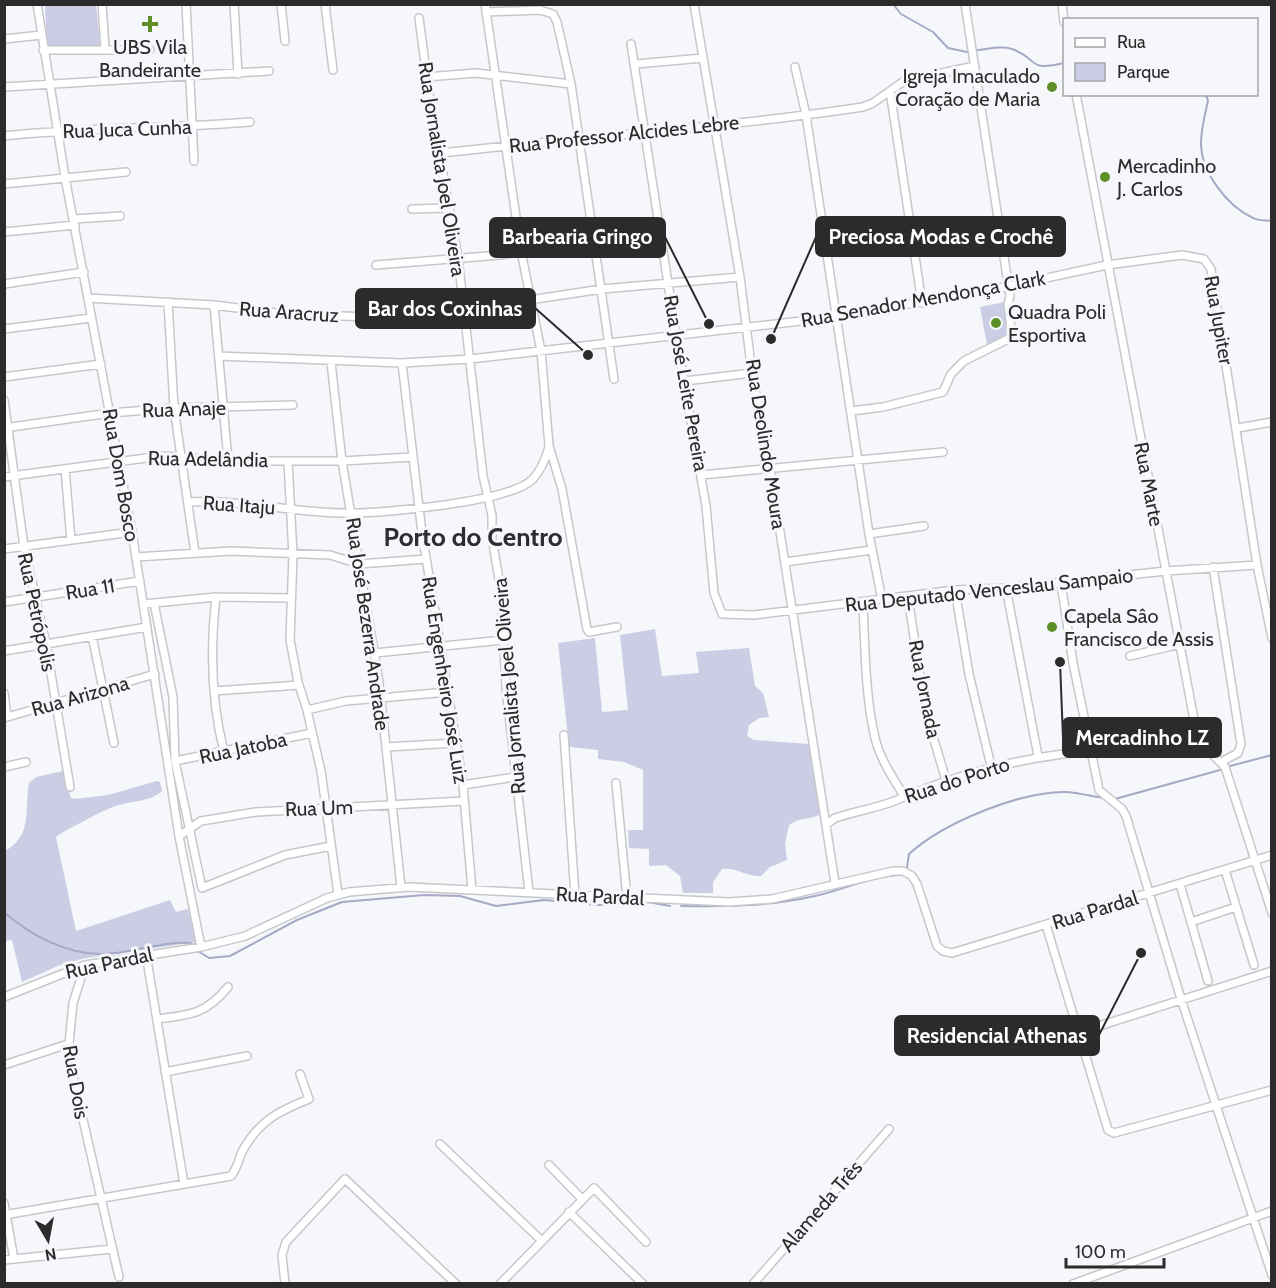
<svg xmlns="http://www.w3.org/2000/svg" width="1276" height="1288" font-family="Cabin,sans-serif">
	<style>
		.green { fill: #cbcde4 }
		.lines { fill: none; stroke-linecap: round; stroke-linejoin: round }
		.stream { stroke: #a6a9c5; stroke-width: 2 }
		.minor-casing { stroke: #c6c7cb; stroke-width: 10 }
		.minor { stroke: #fff; stroke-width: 7 }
		.poi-dot { fill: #5f9027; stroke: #f6f7fb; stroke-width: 2 }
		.labels { text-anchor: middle; stroke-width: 6; stroke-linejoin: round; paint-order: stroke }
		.poi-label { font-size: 20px; fill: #2b2b2c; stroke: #f6f7fb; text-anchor: start }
		.street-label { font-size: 20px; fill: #2b2b2c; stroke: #f6f7fb }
		.district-label { font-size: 26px; font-weight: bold; fill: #2e2e31; stroke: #f6f7fb }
		.leader { fill: none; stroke: #2b2b2c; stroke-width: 2 }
		.callout-dot { fill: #2b2b2c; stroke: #f6f7fb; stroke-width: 2 }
		.callout { fill: #2b2b2c; stroke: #2b2b2c; stroke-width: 2 }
		.callout-label { font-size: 21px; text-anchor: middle; font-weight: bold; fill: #fff }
	</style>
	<rect width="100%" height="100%" fill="#f6f7fb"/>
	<!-- green -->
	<path class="green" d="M45,5H96L100,45L47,47Z
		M1005,302L1012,340L987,345L980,307Z
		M655,629L662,676L699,673L696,652L749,648L755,686L763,693L769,717L759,718L749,725L747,736L754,740L809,744L821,814C811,820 799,817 789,825L785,844L787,860L770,867L761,876C747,877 736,867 722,869L713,882V893H683L680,876L666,865L649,866V849L629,848L628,830H643V770L624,762L598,759V750L569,747L558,643L595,638L602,712L628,710L620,635Z
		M63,771L71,798L74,799L108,795L157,781L160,782L162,791C151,802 128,801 113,807C106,809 58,834 56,837L76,931L170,900L176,912L188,909L196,942L86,958L60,965L22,982L12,940L5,941V851C33,835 24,811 29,783L36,777Z"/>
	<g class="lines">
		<!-- stream -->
		<path class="stream" d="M893,4L901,14L933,32L948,48L967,52
			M978,50C988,49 1002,45 1012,49C1040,59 1026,72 1064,63
			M1206,94L1208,101C1205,114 1201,129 1201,143C1201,172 1227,206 1253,218C1258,221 1266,220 1272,221
			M1230,766L1272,755
			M1115,799L1220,770
			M907,867L909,854C943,823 1020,791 1067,792C1079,793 1091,796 1103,798
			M681,906C726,907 770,906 815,896C844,890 875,874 905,875
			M4,912C31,936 68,955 104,954C133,953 162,941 191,943L194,947
			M198,951L209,958L230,956L297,920L342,902L424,895L460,896L496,906L544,900L599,905L648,902L670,906"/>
		<!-- minor casing -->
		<g class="minor-casing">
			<path id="minor" d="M37,4L65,177L132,532L179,836L201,947
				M102,4L105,48
				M186,4L194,161
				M234,4L238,74
				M281,4L285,41
				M325,4L333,70
				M485,4L521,251L541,351L549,446L562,489L587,629L589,632L617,627
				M694,4L740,277L752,373L770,468L835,883
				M1062,4L1064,22
				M486,12L540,10L553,14L557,22L571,84L614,379
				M419,18L429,94L458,258L483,476L492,515V538L501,591L506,688L529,892
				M4,39L41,35
				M631,44L676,335L706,506L714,593L722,614L754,615L955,590L1006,588L1166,571L1257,565
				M43,50H150
				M636,64L703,58
				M795,67L806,115L869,534L882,600
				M426,77L476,73L571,84
				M4,87L269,71
				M890,91L922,303
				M1076,94L1196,730L1201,743L1225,767L1272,913
				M4,136C86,127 168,129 250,122
				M441,153C581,137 723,128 863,107L873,103L904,81L975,66
				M4,184L126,172
				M412,209L447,208
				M74,219L120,216
				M4,232L75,225
				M376,265L500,255L594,240
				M4,284L84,272
				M88,298L214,305L284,314L371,317L463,310L602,289L740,277
				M168,302L174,408L195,553
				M214,305L228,460
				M4,329L91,318
				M219,356L402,363L470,359L836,317L1009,286L1107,265L1182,255L1204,259L1211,269L1257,565L1272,638
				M331,362L342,461L379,682L401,887
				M402,363L422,533L463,785L472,890
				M4,377L101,364
				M685,381L752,373
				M4,400L24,547L46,644L70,787
				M851,411L883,407L943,392L951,374L964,361L1012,337L1008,304L1010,296L965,4
				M4,428L110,413L174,408L293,405
				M1238,428L1272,422
				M288,461L293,555L290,640L298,682L307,710L321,771L338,894
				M65,469L71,540
				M701,475L943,452
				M4,477L161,456L246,461H342L413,457
				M188,502C243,499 296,514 351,513C385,513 511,502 533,479C540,471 546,458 549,447
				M869,534L924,526
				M4,549L132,532
				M136,557L231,551L330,555L359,564L426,559
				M785,562L872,550
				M1213,567L1241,744L1238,753L1221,762
				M1061,583L1073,663L1099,790L1122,809L1126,816L1181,999L1272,1275
				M1006,588L1038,756
				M955,590L969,674L991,766
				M216,597C210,650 211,701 224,752
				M908,597L925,710L946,780
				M4,602L140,581
				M154,603L173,697L175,761L202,888L285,855L331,846
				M863,603C865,647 865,695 875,738C880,759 893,778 904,796
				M144,604L216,597L290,598
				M92,636L114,743
				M4,651L147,627
				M375,653L503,640
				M1130,656L1180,644
				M214,691L299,685
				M4,693L7,717
				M307,710L346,701L448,692
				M4,718L155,674
				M564,735L575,895
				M386,747L456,743
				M175,761L312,733
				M4,767L26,762
				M616,783L627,898
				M463,785L515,777
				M827,824L835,818C855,811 878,808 897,800C960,773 1022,757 1090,751
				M179,836L201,821L256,812L464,801
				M1225,870L1254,965
				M1180,884L1208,981
				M1191,922L1236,907
				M1046,925L1108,1130L1114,1133L1272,1090
				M146,954L184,1184
				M85,965L73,1003L68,1054L119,1277
				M4,997L85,965L201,947L245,936L327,898L349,892L409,887L729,902L772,899L893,871H903L912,876L917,884L937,946L943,951L952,953L1272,855
				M157,1019C191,1015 206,1014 228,987
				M1077,1033L1272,971
				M4,1065L68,1044
				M165,1072L247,1056
				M440,1144L541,1240
				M549,1165L582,1199
				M4,1203L14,1259
				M569,1212L643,1284
				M4,1215L231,1176C238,1168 238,1159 243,1150C260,1120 279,1111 309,1099L300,1074
				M4,1260L112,1249
				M285,1284L282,1255L286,1242L345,1179L456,1284
				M500,1284L594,1188L646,1242
				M753,1284L889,1129
				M1073,1284L1272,1211"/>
		</g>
		<!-- minor -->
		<use href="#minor" class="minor"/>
	</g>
	<!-- markers -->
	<g class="poi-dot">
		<path d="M147 15h6v6h6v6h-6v6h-6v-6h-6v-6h6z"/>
		<circle cx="1052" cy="87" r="6"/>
		<circle cx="1105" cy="177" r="6"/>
		<circle cx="996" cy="323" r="6"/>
		<circle cx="1052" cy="627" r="6"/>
	</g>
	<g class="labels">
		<!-- poi labels -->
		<g class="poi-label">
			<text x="150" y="54" text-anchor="middle">UBS Vila<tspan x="150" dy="23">Bandeirante</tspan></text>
			<text x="1040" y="83" text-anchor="end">Igreja Imaculado<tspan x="1040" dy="23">Coração de Maria</tspan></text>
			<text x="1117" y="173">Mercadinho<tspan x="1117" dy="23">J. Carlos</tspan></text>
			<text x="1008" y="319">Quadra Poli<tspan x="1008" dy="23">Esportiva</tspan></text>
			<text x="1064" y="623">Capela Sâo<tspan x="1064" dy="23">Francisco de Assis</tspan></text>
		</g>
		<!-- street labels -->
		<g class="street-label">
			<text transform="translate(127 129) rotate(-2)" y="7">Rua Juca Cunha</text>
			<text transform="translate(624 134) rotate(-6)" y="7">Rua Professor Alcides Lebre</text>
			<text transform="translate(442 169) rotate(81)" y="7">Rua Jornalista Joel Oliveira</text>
			<text transform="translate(923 299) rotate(-10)" y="7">Rua Senador Mendonça Clark</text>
			<text transform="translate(289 312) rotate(4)" y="7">Rua Aracruz</text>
			<text transform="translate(1219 320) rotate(80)" y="7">Rua Jupiter</text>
			<text transform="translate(686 383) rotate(80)" y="7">Rua José Leite Pereira</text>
			<text transform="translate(184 409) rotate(-2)" y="7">Rua Anaje</text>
			<text transform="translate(766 444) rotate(81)" y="7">Rua Deolindo Moura</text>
			<text transform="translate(208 459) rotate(1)" y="7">Rua Adelândia</text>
			<text transform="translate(121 475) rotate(80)" y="7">Rua Dom Bosco</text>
			<text transform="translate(1149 484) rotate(79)" y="7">Rua Marte</text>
			<text transform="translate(239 505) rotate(4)" y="7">Rua Itaju</text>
			<text transform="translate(90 589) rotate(-9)" y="7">Rua 11</text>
			<text transform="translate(989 590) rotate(-6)" y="7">Rua Deputado Venceslau Sampaio</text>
			<text transform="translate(37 612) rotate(78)" y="7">Rua Petrópolis</text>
			<text transform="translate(368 624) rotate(82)" y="7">Rua José Bezerra Andrade</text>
			<text transform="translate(445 680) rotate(81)" y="7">Rua Engenheiro José Luiz</text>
			<text transform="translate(509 686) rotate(-95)" y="7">Rua Jornalista Joel Oliveira</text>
			<text transform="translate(925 689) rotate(79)" y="7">Rua Jornada</text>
			<text transform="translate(80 696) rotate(-16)" y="7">Rua Arizona</text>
			<text transform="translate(243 748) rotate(-12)" y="7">Rua Jatoba</text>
			<text transform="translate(957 780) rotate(-18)" y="7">Rua do Porto</text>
			<text transform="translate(319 808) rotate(-2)" y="7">Rua Um</text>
			<text transform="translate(600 896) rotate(3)" y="7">Rua Pardal</text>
			<text transform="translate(1095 910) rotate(-17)" y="7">Rua Pardal</text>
			<text transform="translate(109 963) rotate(-12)" y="7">Rua Pardal</text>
			<text transform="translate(76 1082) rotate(80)" y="7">Rua Dois</text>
			<text transform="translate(821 1206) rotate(-49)" y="7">Alameda Três</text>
		</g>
		<!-- district labels -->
		<g class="district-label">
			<text x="473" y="546">Porto do Centro</text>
		</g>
	</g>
	<!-- callouts -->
	<path class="leader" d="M771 339L816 237M709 324L665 237M588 355L535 308M1060 662L1063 738M1141 953L1099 1035"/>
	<g class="callout-dot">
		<circle cx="771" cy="339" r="6"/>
		<circle cx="709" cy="324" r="6"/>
		<circle cx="588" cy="355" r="6"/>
		<circle cx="1060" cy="662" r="6"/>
		<circle cx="1141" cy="953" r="6"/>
	</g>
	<g class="callout">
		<rect x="816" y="217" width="249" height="39" rx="6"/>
		<rect x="490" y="218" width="175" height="39" rx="6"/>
		<rect x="356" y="289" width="179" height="39" rx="6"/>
		<rect x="1063" y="718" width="158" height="39" rx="6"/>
		<rect x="895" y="1016" width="204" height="39" rx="6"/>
	</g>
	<g class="callout-label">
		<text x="941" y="244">Preciosa Modas e Crochê</text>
		<text x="577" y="244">Barbearia Gringo</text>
		<text x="445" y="316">Bar dos Coxinhas</text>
		<text x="1142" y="745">Mercadinho LZ</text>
		<text x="997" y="1043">Residencial Athenas</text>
	</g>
	<!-- border -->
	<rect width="1276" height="1288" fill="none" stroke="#2b2b2c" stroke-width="12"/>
	<!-- legend -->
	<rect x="1063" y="18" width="195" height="78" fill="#f6f7fb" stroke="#a5a5a8" stroke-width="1.5"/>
	<rect x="1075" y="38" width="30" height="9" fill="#ffffff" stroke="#a5a5a8" stroke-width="1.5"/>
	<text x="1117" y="48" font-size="18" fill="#2b2b2c">Rua</text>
	<rect x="1075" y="63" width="30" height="18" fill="#cbcde4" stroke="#a5a5a8" stroke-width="1.5"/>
	<text x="1117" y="78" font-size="18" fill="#2b2b2c">Parque</text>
	<!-- north arrow -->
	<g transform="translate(48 1240) rotate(170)" stroke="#f6f7fb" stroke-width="4.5" paint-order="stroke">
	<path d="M0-4.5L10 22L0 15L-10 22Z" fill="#2b2b2c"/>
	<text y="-9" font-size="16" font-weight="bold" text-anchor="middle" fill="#2b2b2c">N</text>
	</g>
	<!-- scale -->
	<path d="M1066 1258v9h98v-9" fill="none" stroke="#2b2b2c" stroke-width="3"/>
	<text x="1075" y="1258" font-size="18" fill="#2b2b2c" stroke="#f6f7fb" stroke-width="4.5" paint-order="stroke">100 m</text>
</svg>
